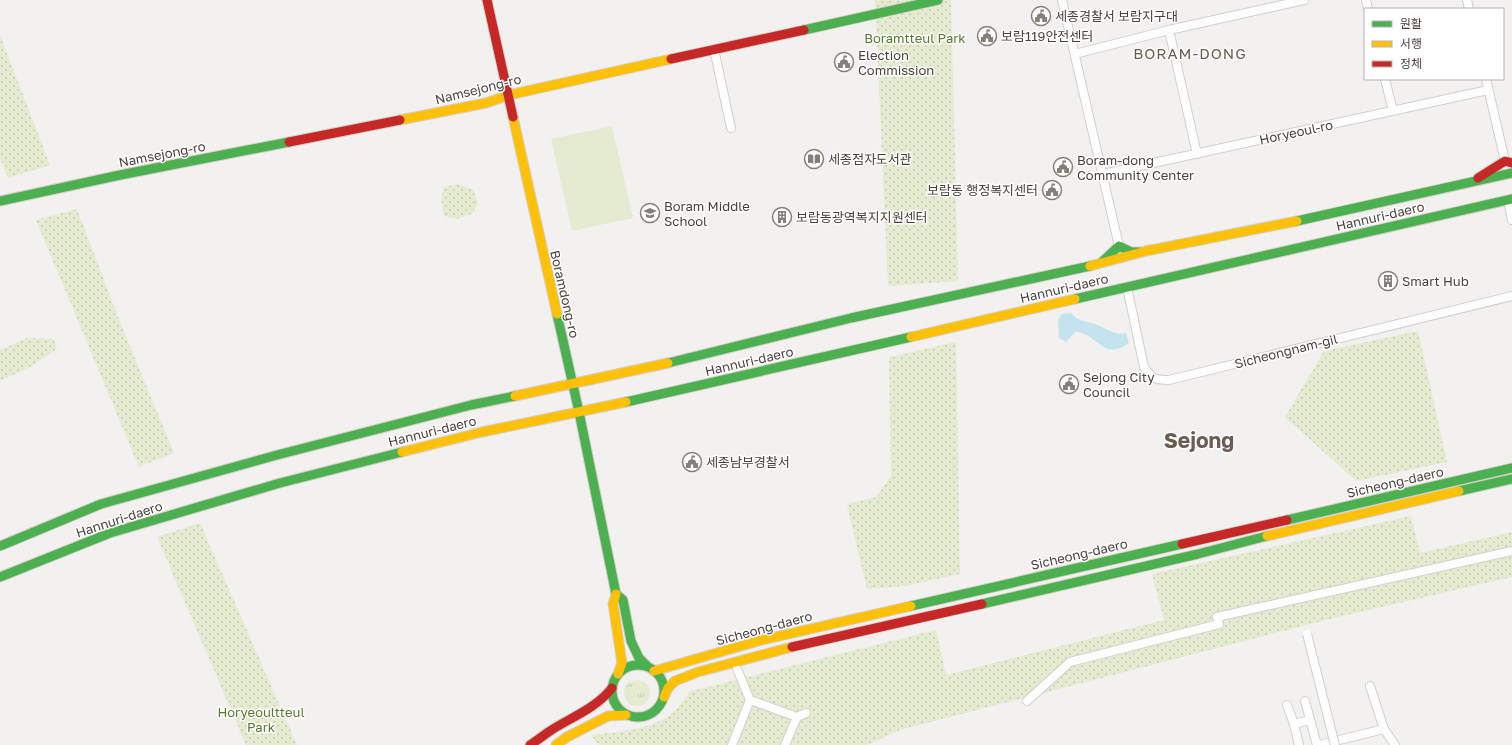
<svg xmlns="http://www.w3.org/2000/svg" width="1512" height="745" font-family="'Golos Text','Noto Sans KR',sans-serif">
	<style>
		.grass { fill: url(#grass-tufts) }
		.park { fill: url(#park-dots) }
		.pitch { fill: #e5ebd1 }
		.water { fill: #c3e3ee }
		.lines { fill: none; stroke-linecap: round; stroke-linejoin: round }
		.street-casing { stroke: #d1cfcc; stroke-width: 10 }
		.fast-casing { stroke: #d3cec7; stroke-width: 11 }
		.slow-casing { stroke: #d3cec7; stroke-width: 11 }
		.jam-casing { stroke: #d3cec7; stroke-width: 11 }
		.street { stroke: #fdfdfd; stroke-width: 8 }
		.fast { stroke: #4caf50; stroke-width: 9 }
		.slow { stroke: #ffc107; stroke-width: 9 }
		.jam { stroke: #c62828; stroke-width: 9 }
		.street-bridge-casing { stroke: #d1cfcc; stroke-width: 10; stroke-linecap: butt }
		.street-bridge { stroke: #fdfdfd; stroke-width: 8 }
		.labels { text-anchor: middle; stroke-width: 3; stroke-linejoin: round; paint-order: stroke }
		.poi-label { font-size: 13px; fill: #4a413a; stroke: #fff; text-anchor: start }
		.park-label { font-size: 13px; fill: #577930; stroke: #fff }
		.street-label { font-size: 13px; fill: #4a413a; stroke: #fff }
		.quarter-label { font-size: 15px; letter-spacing: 1px; fill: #6c5d52; stroke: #fff }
		.town-label { font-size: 21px; font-weight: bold; fill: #6c5d52; stroke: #fff }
	</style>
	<defs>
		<pattern id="grass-tufts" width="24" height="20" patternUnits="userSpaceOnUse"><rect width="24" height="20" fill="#e5ebd1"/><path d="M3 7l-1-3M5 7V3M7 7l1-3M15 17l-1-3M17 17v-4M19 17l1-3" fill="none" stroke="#c6cbb4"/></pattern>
		<pattern id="park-dots" width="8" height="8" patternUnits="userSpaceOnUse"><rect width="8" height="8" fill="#e5ebd1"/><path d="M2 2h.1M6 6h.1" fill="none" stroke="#c6cbb4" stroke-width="1.8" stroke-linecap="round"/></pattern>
	</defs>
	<rect width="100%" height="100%" fill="#f3f1ef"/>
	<!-- grass -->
	<path class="grass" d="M624 693a13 13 0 1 1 26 0a13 13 0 1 1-26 0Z"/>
	<!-- park -->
	<path class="park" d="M875,0H951L958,281L888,286Z
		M0,35L50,165L8,178L0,158Z
		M458,184L473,190L478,203L472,214L456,219L444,216L441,199L444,187Z
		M77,209L120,322L174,453L139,467L36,220Z
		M1418,331L1447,462L1356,481L1285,417L1324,351Z
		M27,338L54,339L57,349L32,366L0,381V350Z
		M956,342L960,574L905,586L867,589L847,504L876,497L891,476L889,357Z
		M1411,516L1420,553L1512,532V577L1334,618L900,730L867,745H599L591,735C617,732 649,730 670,715C678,709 684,698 691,691L936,630L946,675L1164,620L1152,574Z
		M200,523L297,745H246L157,537Z"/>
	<!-- pitch -->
	<path class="pitch" d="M612,126L633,218L572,231L551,139Z"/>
	<!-- water -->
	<path class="water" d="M1071,313C1080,323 1086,320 1097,325C1108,329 1114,336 1126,333L1129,343C1102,362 1099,333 1075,332L1066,342L1059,338L1058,320L1062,314Z"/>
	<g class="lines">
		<!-- street casing -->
		<g class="street-casing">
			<path id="street" d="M1062,0L1119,246
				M1366,0L1368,9
				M1467,0L1469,9
				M1169,30L1197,154
				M714,49L731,128
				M1075,54L1169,30L1304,0
				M1385,79L1393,111
				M1486,79L1505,161
				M1103,174L1488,90
				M1508,200L1512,220
				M1127,287L1144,367C1152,379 1155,380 1169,380L1512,296
				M1370,686L1384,729L1395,745
				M750,700L797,717L785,745
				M1027,701L1070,662L1219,624L1217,617L1512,551
				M1305,701L1317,745
				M1287,705L1294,724L1299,745
				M797,717L806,713
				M1294,724L1310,720
				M732,745L750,700L737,669
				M1319,745L1384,729"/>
		</g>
		<!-- fast casing -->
		<g class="fast-casing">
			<path id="fast" d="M804,30L938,0
				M0,201L120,175L289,142
				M1297,221L1512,173
				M1102,262L1119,246L1131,252H1140
				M1075,299L1512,199
				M557,314L579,412L616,594
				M668,363L851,318L1090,266
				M626,402L911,337
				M1459,491L1512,479
				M1287,520L1512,468
				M0,546L101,504L277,455L471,405L515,396
				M0,577L110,533L280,483L402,452
				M616,594L623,600L631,641L639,658L648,667
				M982,604L1198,554L1267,536
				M911,606L1182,544
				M612 691a26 26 0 1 1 52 0a26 26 0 1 1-52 0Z"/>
		</g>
		<!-- slow casing -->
		<g class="slow-casing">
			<path id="slow" d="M513,117L557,314
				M400,120L486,103L509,95L671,59
				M1090,266L1146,251L1297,221
				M911,337L1075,299
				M515,396L668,363
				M402,452L482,432L626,402
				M1267,536L1459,491
				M616,594L613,604L622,663L618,674
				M654,671L762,640L911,606
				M664,697L668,688L675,681L698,672L792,647
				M556,745L567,737L608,716L626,715"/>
		</g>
		<!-- jam casing -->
		<g class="jam-casing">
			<path id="jam" d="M487,0L513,117
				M671,59L804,30
				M289,142L400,120
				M1478,178L1505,161L1512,163
				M1182,544L1287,520
				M792,647L982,604
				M530,745C538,740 545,734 553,729C574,716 596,708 612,688"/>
		</g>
		<!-- street -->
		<use href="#street" class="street"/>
		<!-- fast -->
		<use href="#fast" class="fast"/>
		<!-- slow -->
		<use href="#slow" class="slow"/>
		<!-- jam -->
		<use href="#jam" class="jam"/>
		<!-- street-bridge casing -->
		<g class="street-bridge-casing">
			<path id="street-bridge" d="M1307,634L1335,745"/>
		</g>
		<!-- street-bridge -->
		<use href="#street-bridge" class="street-bridge"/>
	</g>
	<!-- icons -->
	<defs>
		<g id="civic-ring" transform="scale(1)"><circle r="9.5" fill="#fff" stroke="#857f79" stroke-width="1.5"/><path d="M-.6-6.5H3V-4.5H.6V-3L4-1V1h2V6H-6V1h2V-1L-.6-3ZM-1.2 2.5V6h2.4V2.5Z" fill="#857f79"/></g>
		<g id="library-ring" transform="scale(1)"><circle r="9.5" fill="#fff" stroke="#857f79" stroke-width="1.5"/><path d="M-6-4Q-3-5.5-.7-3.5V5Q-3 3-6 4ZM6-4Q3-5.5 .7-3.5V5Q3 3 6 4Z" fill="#857f79"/></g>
		<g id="school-ring" transform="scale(1)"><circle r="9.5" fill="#fff" stroke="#857f79" stroke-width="1.5"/><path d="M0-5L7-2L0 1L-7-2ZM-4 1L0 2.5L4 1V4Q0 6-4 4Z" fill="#857f79"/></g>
		<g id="building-ring" transform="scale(1)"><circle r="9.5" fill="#fff" stroke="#857f79" stroke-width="1.5"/><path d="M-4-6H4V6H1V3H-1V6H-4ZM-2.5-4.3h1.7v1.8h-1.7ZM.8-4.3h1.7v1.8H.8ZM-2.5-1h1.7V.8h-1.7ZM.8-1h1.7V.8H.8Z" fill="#857f79"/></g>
	</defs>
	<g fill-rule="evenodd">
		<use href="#civic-ring" x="1041" y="16"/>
		<use href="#civic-ring" x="987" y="36"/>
		<use href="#civic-ring" x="844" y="62"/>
		<use href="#library-ring" x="814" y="159"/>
		<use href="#civic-ring" x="1063" y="167"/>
		<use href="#civic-ring" x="1052" y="190"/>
		<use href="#school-ring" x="650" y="213"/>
		<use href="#building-ring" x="782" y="217"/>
		<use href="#building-ring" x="1388" y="281"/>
		<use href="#civic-ring" x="1069" y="384"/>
		<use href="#civic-ring" x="692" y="462"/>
	</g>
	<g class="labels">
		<!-- poi labels -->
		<g class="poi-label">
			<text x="1055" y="21">세종경찰서 보람지구대</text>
			<text x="1001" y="41">보람119안전센터</text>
			<text x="858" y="60">Election<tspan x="858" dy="15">Commission</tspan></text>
			<text x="828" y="164">세종점자도서관</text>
			<text x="1077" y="165">Boram-dong<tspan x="1077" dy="15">Community Center</tspan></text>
			<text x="1038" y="195" text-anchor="end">보람동 행정복지센터</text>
			<text x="664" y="211">Boram Middle<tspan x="664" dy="15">School</tspan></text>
			<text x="796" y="222">보람동광역복지지원센터</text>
			<text x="1402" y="286">Smart Hub</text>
			<text x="1083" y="382">Sejong City<tspan x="1083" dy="15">Council</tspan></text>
			<text x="706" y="467">세종남부경찰서</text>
		</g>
		<!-- park labels -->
		<g class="park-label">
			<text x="915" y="43">Boramtteul Park</text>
			<text x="261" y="717">Horyeoultteul<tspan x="261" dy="15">Park</tspan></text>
		</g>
		<!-- street labels -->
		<g class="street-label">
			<text transform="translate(478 89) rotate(-14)" y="5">Namsejong-ro</text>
			<text transform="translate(1296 132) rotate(-12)" y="5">Horyeoul-ro</text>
			<text transform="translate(162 154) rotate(-11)" y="5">Namsejong-ro</text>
			<text transform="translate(1380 216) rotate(-13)" y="5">Hannuri-daero</text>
			<text transform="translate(1064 288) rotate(-13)" y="5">Hannuri-daero</text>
			<text transform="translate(565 294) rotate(77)" y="5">Boramdong-ro</text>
			<text transform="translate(1286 351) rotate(-14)" y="5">Sicheongnam-gil</text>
			<text transform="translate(749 361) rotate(-13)" y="5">Hannuri-daero</text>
			<text transform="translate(432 431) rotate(-14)" y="5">Hannuri-daero</text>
			<text transform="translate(1395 482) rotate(-13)" y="5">Sicheong-daero</text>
			<text transform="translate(119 519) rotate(-18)" y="5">Hannuri-daero</text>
			<text transform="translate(1079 554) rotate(-13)" y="5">Sicheong-daero</text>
			<text transform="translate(764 628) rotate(-15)" y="5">Sicheong-daero</text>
		</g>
		<!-- quarter labels -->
		<g class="quarter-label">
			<text x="1190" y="59">BORAM-DONG</text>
		</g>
		<!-- town labels -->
		<g class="town-label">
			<text x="1199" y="448">Sejong</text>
		</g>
	</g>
	<!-- legend -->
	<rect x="1364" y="8" width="140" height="72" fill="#ffffff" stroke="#b7b3b0"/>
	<rect x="1372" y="21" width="20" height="6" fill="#4caf50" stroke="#b7b3b0"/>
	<text x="1400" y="28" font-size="12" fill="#4a413a">원활</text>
	<rect x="1372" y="41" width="20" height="6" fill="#ffc107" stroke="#b7b3b0"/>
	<text x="1400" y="48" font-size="12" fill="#4a413a">서행</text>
	<rect x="1372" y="61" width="20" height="6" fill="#c62828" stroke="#b7b3b0"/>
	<text x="1400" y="68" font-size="12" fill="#4a413a">정체</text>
</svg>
